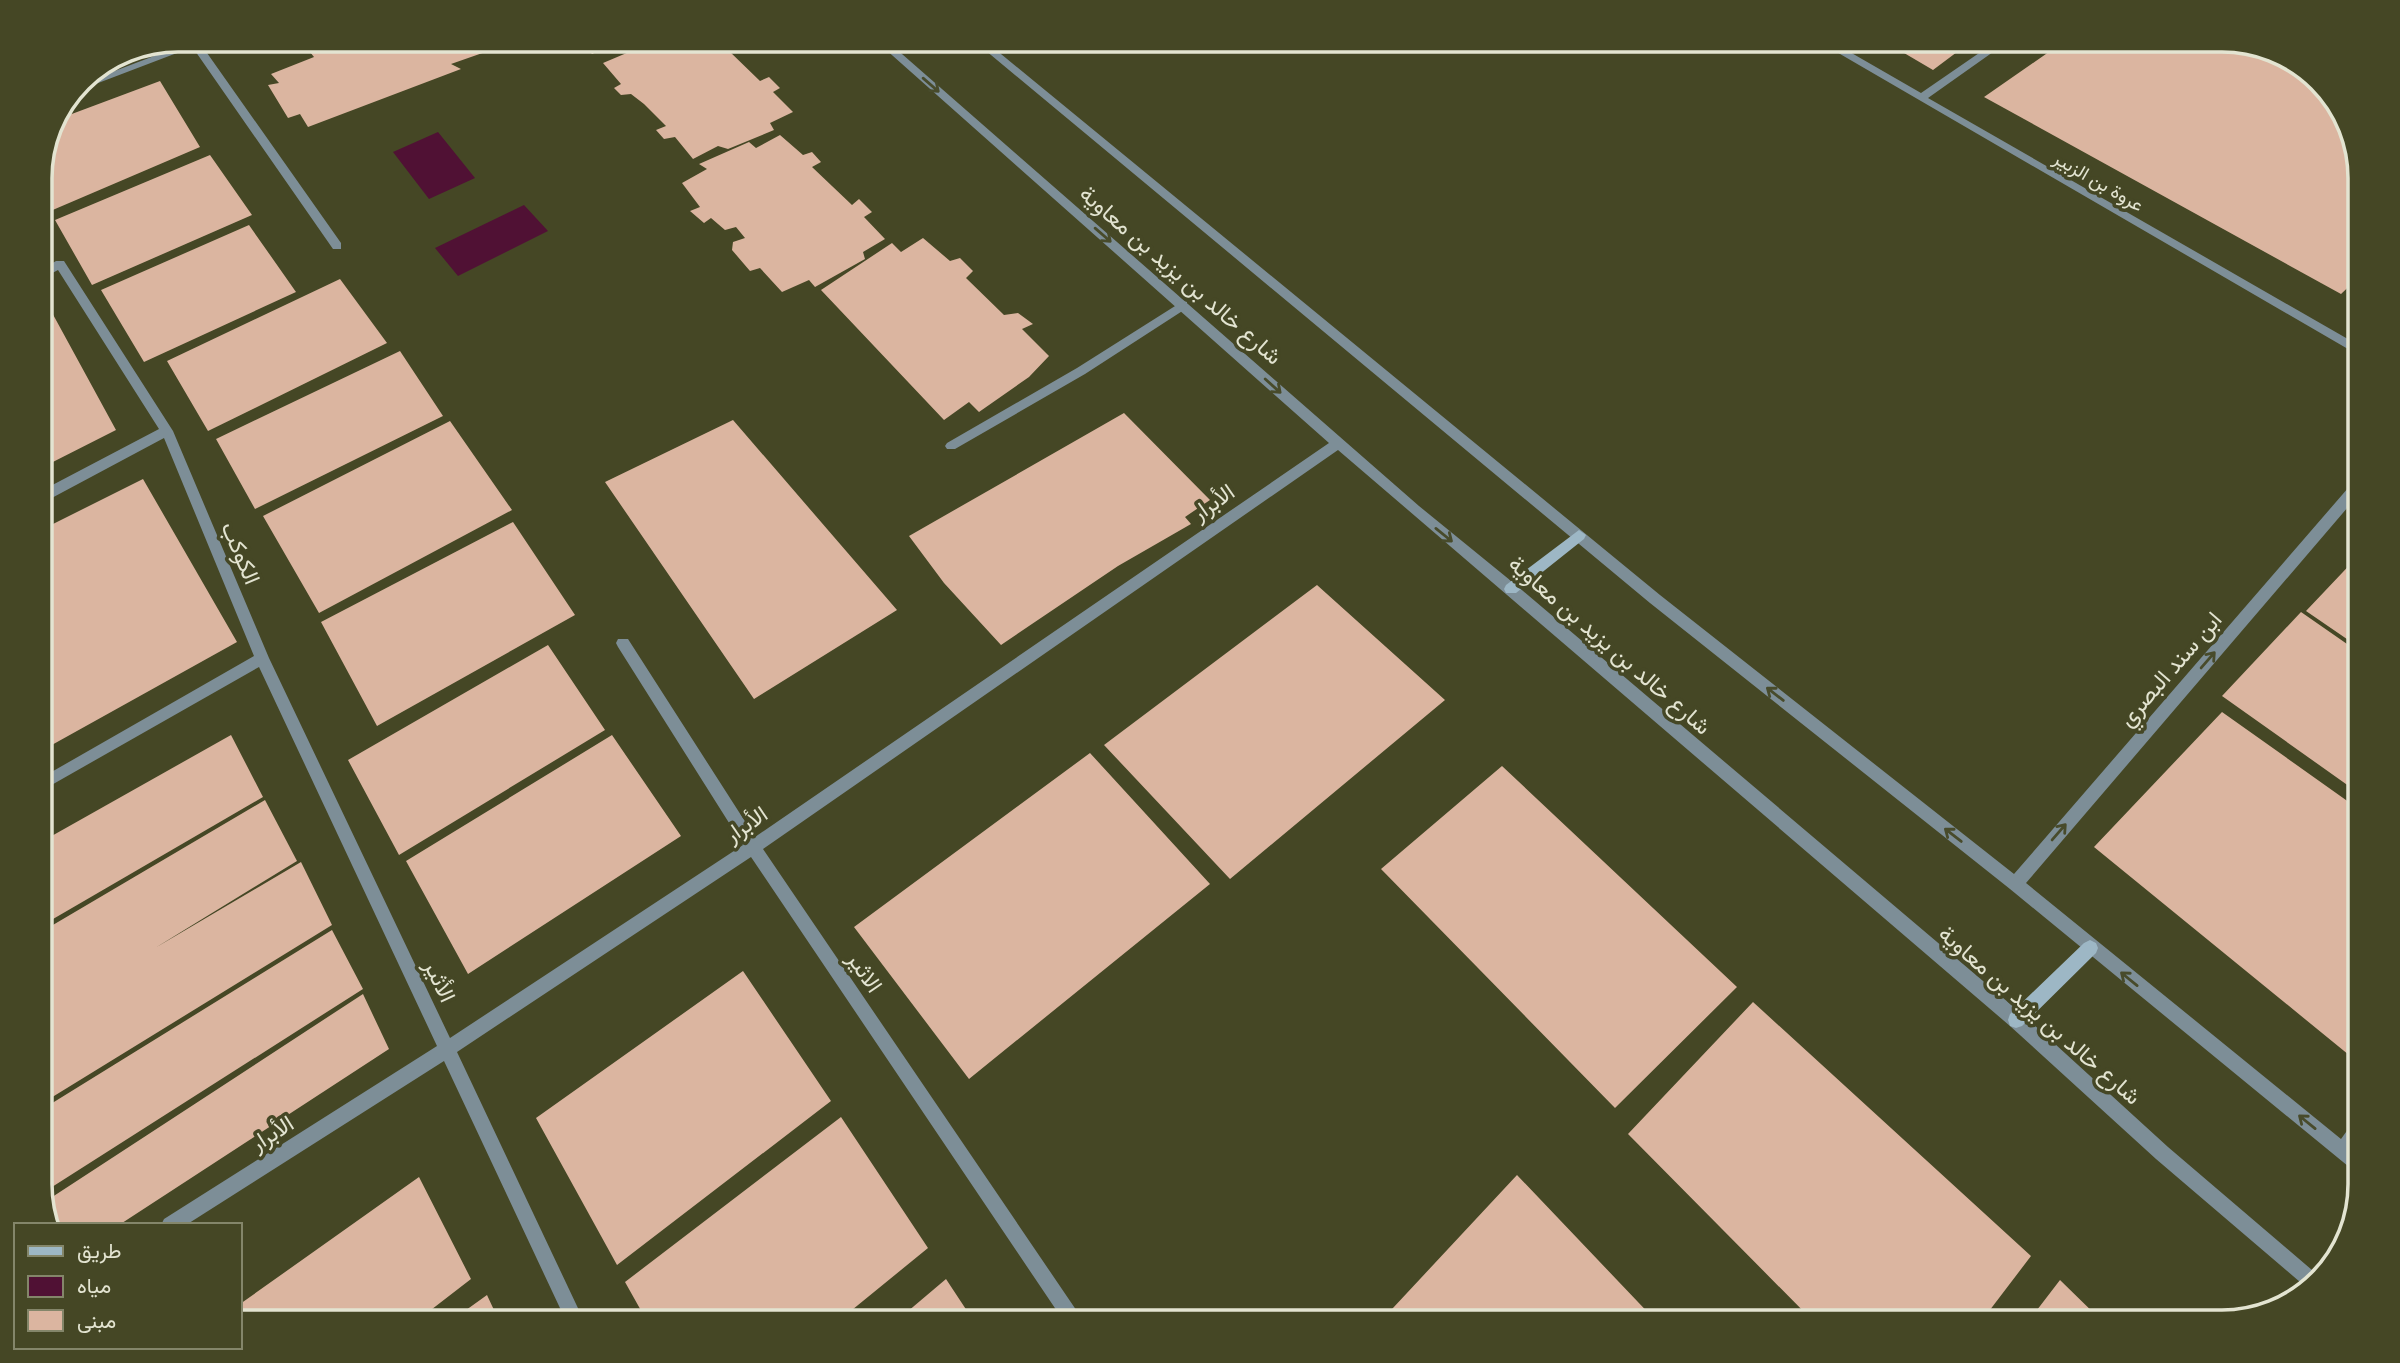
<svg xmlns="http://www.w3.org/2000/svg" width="2400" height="1363" font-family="'Playfair Display',Vazirmatn,serif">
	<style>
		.water { fill: #501134 }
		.building { fill: #dbb5a0 }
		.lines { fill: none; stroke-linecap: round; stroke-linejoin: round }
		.lane { fill: #7d8e97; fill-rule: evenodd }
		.street { fill: #7d8e97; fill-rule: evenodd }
		.secondary { fill: #9db7c5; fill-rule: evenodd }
		.oneway { stroke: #484b2b }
		.labels { text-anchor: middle; stroke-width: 7; stroke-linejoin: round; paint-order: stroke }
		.far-street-label { font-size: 19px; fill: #e3e4d1; stroke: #454725 }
		.street-label { font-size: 23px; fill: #e3e4d1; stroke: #454725 }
		.rim { fill: none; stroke: #e3e4d1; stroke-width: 3.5 }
	</style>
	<rect width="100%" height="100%" fill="#454725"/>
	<!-- water -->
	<path class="water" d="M438,132L475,178L429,199L393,152Z
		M524,205L548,231L458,276L435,248Z"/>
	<!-- building -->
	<path class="building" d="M355,40H485L491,50L451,64L461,69L308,127L300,114L288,118L268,85L279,83L271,74L314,57L310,52L323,47L327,52Z
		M580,40H637L623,48L617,43L592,54Z
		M643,40H729L733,45L728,50L760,81L769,77L780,88L773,92L793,112L770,123L774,130L728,149L718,146L693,159L675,137L664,139L656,130L666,126L644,104L631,94L621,95L614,88L621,84L603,63L629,52L626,48Z
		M1882,40H1973L1933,70Z
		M2066,40H2222L2290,59L2341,109L2359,170L2360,276L2341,294L1984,97Z
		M160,81L200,147L41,215V170L53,121Z
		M780,135L803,155L812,152L821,162L812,167L852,205L859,199L872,212L864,217L885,239L863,252L865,259L815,287L809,280L782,292L760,268L750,271L732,250L733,242L745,238L736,227L725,230L711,218L704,223L690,211L700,207L682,183L707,169L699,164L749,142L756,148Z
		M210,155L252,215L92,285L55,220Z
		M249,225L296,292L144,362L101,290Z
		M923,238L950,261L960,258L973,271L966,278L1004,315L1018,313L1033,324L1022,329L1049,356L1029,377L979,412L969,402L944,420L821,290L892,243L901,252Z
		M340,279L387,343L208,431L167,361Z
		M44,298L116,430L41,468V299Z
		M400,351L443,416L255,509L216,439Z
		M1124,413L1210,500L1185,517L1191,524L1118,566L1001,645L944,583L909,536Z
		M733,420L897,610L754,699L605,482Z
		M450,421L512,510L319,613L263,516Z
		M143,479L237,642L41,751V530Z
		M513,522L575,615L377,726L321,622Z
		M2360,554V648L2306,611Z
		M1317,585L1445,700L1230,879L1104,745Z
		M2301,612L2360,653V794L2222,696Z
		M548,645L605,730L399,855L348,760Z
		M2222,712L2360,810V1041L2349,1055L2094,847Z
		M231,735L263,797L41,926V842Z
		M612,735L681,836L468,974L406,861Z
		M1090,753L1210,884L969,1079L854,927Z
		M1502,766L1737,987L1615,1108L1381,869Z
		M265,800L297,861L155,948L301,862L332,925L41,1104V932Z
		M332,930L363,989L41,1194V1110Z
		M743,971L831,1101L617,1265L536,1118Z
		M363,994L389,1049L119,1225H50L43,1203Z
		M1753,1002L2031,1256L1980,1323H1815L1628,1134Z
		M841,1117L928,1248L836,1323H648L625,1282Z
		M1517,1175L1658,1323H1379Z
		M419,1177L471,1279L414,1323H240V1304Z
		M946,1279L975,1323H894Z
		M2060,1280L2104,1323H2027Z
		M487,1295L500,1323H448Z"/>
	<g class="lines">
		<!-- lane -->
		<path class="lane" d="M196,42L200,43L341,243V249H333L191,45Z
			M1183,301L1187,302V308L1085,374L955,449H947L945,446L947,443L1077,368Z"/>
		<!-- street -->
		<path class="street" d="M196,40H211L72,93L78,85Z
			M875,40H886L1419,506L1516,585L2022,1014L2168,1147L2319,1276L2307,1288L2156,1159L2010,1026L1338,450L763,849L1085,1323H1065L751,857L457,1052L585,1323H567L444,1061L186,1225H161L164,1219L437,1046L259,667L41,791V778L254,656L164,438L48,500H41V491L159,429L58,270L41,279V270L56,261H64L173,431L269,658L450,1038L743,845L618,647L616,643L618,639H628L755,837L1329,443Z
			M973,40H984L1660,595L2014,874L2355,480L2360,479V493L2026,883L2341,1139L2354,1121L2360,1119V1142L2354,1149L2360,1154V1173L2354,1171L2010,889L1650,603Z
			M1816,40H1829L1921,93L1998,40H2010L1928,98L2360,346V356Z"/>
		<!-- secondary -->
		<path class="secondary" d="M1579,530L1586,535L1584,539L1516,593H1506L1504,589L1506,585Z
			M2090,940L2096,943L2098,948L2096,953L2022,1026L2016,1028L2010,1026L2008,1020L2010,1014L2084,943Z"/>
	</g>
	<!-- one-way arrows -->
	<defs><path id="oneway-shaft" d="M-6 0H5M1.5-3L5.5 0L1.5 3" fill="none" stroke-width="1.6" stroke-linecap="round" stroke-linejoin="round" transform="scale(1.75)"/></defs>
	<g class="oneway">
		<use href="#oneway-shaft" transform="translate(931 85) rotate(41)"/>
		<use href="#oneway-shaft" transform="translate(1103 235) rotate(41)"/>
		<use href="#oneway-shaft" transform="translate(1273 386) rotate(42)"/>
		<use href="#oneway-shaft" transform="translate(1444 535) rotate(39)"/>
		<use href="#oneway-shaft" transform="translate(2208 660) rotate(-49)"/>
		<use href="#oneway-shaft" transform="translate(1775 694) rotate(-142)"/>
		<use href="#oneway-shaft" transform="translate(2059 832) rotate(-49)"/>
		<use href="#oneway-shaft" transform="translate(1953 835) rotate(-142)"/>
		<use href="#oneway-shaft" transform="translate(2129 979) rotate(-141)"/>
		<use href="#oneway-shaft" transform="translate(2307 1122) rotate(-141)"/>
	</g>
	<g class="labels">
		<!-- far-street labels -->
		<g class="far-street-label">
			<text transform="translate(2099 181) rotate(30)" y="7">عروة بن الزبير</text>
		</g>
		<!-- street labels -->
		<g class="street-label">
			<text transform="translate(1181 275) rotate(41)" y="8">شارع خالد بن يزيد بن معاوية</text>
			<text transform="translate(1213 502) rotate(-35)" y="8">الأبرار</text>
			<text transform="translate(241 553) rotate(67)" y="8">الكوكب</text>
			<text transform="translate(1610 645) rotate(41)" y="8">شارع خالد بن يزيد بن معاوية</text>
			<text transform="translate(2170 669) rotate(-49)" y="8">ابن سند البصري</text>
			<text transform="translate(746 824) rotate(-34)" y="8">الأبرار</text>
			<text transform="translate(865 972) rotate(56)" y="8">الاثير</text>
			<text transform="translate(440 981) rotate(65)" y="8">الأثير</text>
			<text transform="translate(2040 1015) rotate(41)" y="8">شارع خالد بن يزيد بن معاوية</text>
			<text transform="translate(272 1133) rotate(-32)" y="8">الأبرار</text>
		</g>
	</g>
	<!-- crop -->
	<path d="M0 0H2400V1363H0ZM178 52H2222A126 126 0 0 1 2348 178V1184A126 126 0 0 1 2222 1310H178A126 126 0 0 1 52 1184V178A126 126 0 0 1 178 52Z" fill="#454725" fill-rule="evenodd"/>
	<path class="rim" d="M178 52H2222A126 126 0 0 1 2348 178V1184A126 126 0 0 1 2222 1310H178A126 126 0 0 1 52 1184V178A126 126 0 0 1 178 52Z"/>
	<!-- legend -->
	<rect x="14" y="1223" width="228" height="126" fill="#454725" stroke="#84866a" stroke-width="2"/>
	<rect x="28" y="1246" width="35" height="10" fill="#9db7c5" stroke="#84866a" stroke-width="2"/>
	<text x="77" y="1258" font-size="21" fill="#e3e4d1">طريق</text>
	<rect x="28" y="1276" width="35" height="21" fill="#501134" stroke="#84866a" stroke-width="2"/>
	<text x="77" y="1293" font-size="21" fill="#e3e4d1">مياه</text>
	<rect x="28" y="1310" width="35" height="21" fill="#dbb5a0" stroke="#84866a" stroke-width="2"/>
	<text x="77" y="1328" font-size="21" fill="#e3e4d1">مبنى</text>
</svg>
